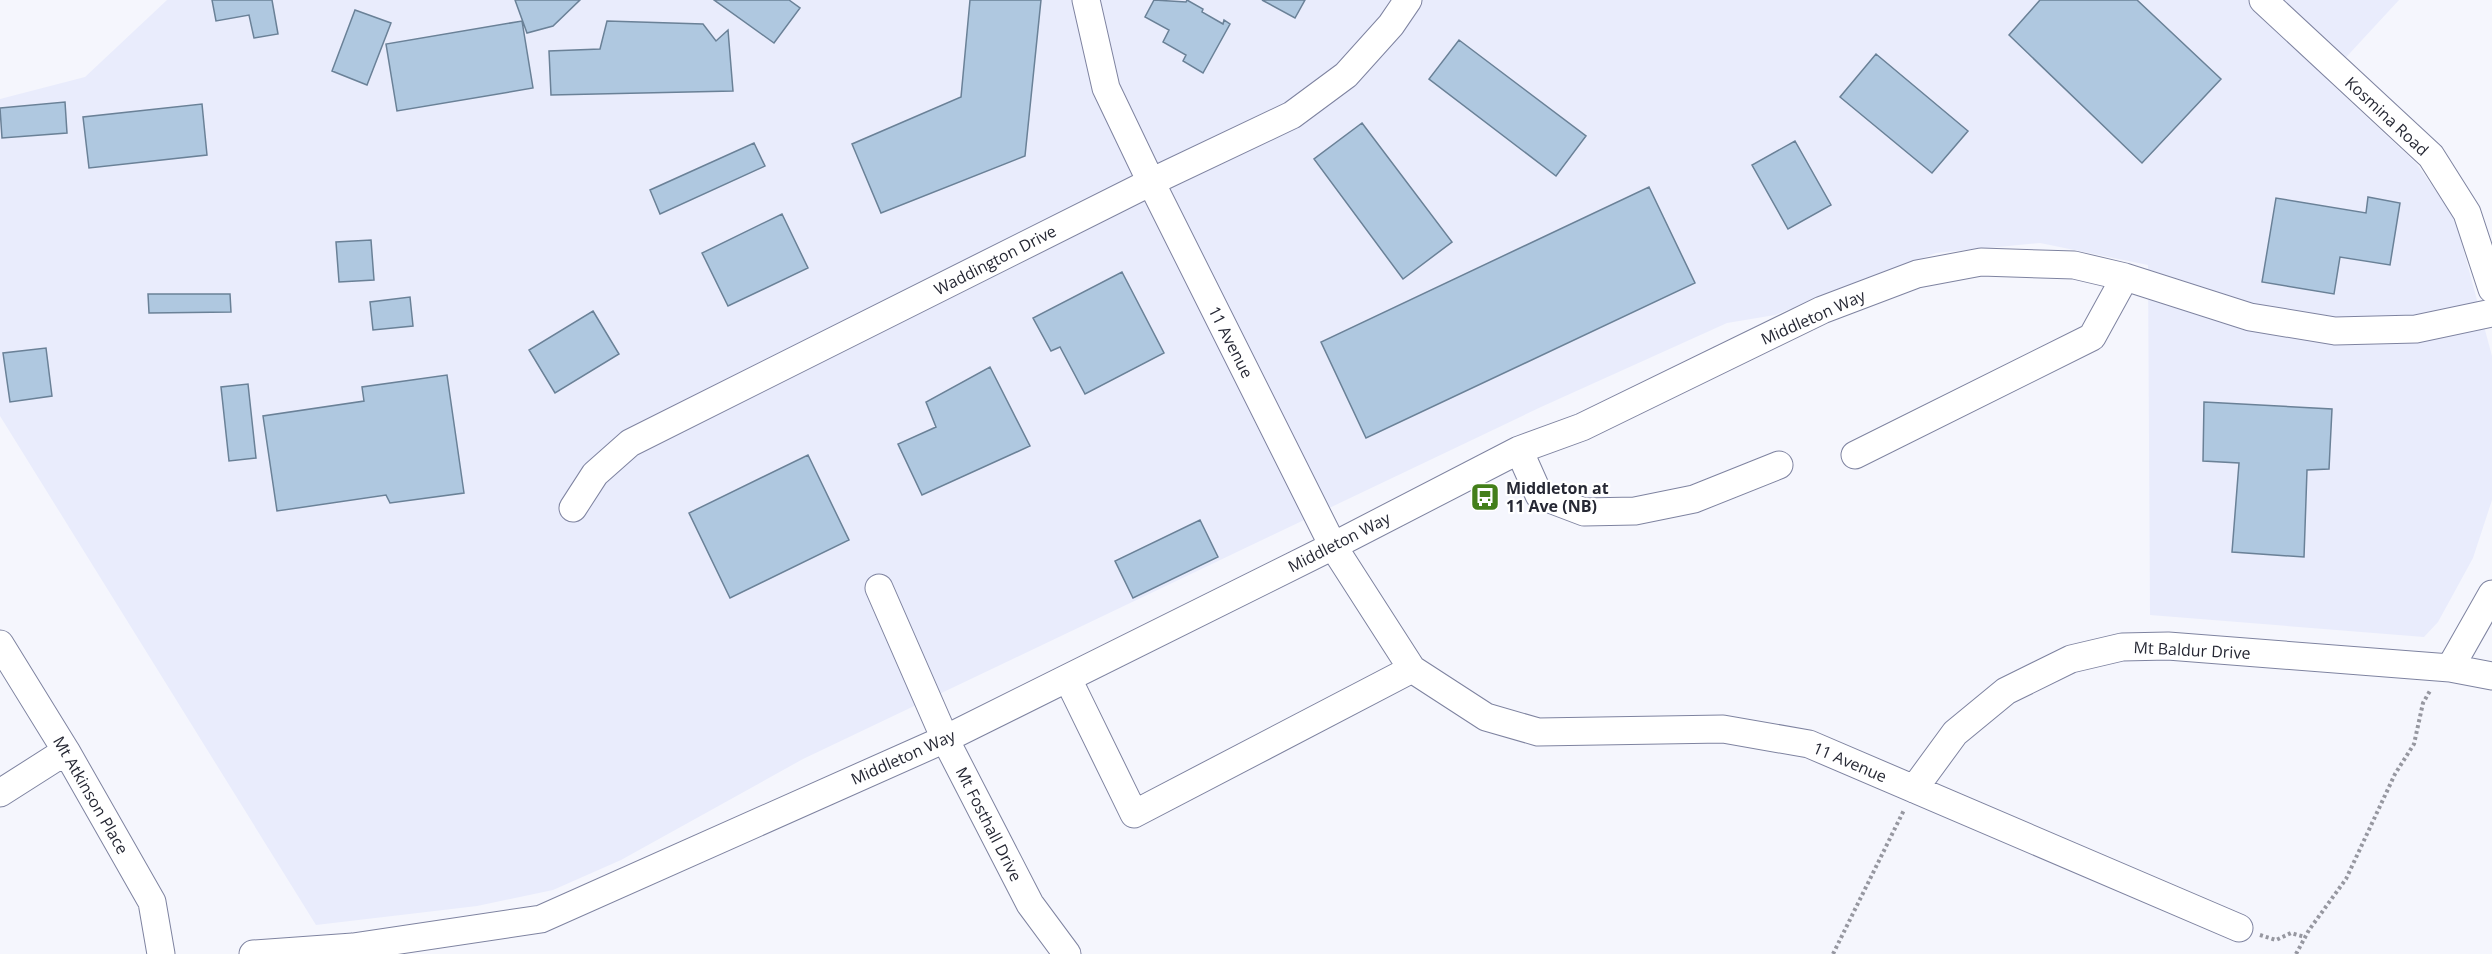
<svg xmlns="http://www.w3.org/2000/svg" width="2492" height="954" font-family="'Open Sans',sans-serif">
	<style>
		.built { fill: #e9ecfc }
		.building { fill: #afc8e0; stroke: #6a8197; stroke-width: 1.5 }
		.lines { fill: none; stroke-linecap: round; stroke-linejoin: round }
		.minor-casing { stroke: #7e83a0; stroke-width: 29 }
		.path { stroke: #9697a0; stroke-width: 4; stroke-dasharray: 3 3; stroke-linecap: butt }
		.minor { stroke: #fff; stroke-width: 27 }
		.labels { text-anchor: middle; stroke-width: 4.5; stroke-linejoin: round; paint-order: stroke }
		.street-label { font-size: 16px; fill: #262834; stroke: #fff }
		.poi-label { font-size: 16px; font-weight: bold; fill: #262834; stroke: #fff; text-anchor: start }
	</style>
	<rect width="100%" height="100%" fill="#f5f6fd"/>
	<!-- built -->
	<path class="built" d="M167,0H2399L2326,79L2416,163L2455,218L2492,356V500L2473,558L2438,622L2424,637L2150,615L2148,265L2040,243L1936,253L1775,315L1727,323L1541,407L803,759L621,860L553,890L477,906L316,925L0,416V99L85,77Z"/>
	<!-- building -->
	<path class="building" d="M212,0H272L278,34L254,38L249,15L216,21Z
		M515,0H580L553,26L527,33Z
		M714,0H789L800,8L774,43Z
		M970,0H1041L1025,156L881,213L852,144L961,97Z
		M1154,0L1186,2L1187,0L1203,9L1202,12L1223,24L1224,20L1230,24L1203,73L1183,61L1186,55L1163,42L1169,30L1145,17Z
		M1262,0H1305L1295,18Z
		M2040,0H2137L2221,79L2142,163L2009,35Z
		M355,10L391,23L367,85L332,71Z
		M522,21L533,88L397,111L386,44Z
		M607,21L703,24L716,41L728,30L733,91L551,95L549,51L600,49Z
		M1459,40L1586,136L1556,176L1429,79Z
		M1876,54L1968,131L1932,173L1840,97Z
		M65,102L67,133L2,138L0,108Z
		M202,104L207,155L89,168L83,117Z
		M1362,123L1452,242L1403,279L1314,159Z
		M1795,141L1831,205L1788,229L1752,165Z
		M754,143L765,166L660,214L650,190Z
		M1649,187L1695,283L1366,438L1321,342Z
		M2368,197L2400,203L2390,265L2340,257L2334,294L2262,282L2276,198L2366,213Z
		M782,214L808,268L728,306L702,253Z
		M371,240L374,280L339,282L336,242Z
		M1122,272L1164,353L1085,394L1060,347L1051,351L1033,318Z
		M148,294H230L231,312L149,313Z
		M410,297L413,326L373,330L370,302Z
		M593,311L619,354L555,393L529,350Z
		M46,348L52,396L10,402L3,353Z
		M990,367L1030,446L922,495L898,444L936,427L926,402Z
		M447,375L464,493L390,503L386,495L277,511L263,416L364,401L362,387Z
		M248,384L256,458L229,461L221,387Z
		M2204,402L2332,409L2329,469L2307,470L2304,557L2232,552L2239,463L2203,461Z
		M808,455L849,540L730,598L689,513Z
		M1200,520L1218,557L1133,598L1115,561Z"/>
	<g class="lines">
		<!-- minor casing -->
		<g class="minor-casing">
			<path id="minor" d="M1086,0L1106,88L1151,182L1333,546L1412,669L1486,717L1538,732L1723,729L1809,744L2239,928
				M2263,0L2431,156L2467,213L2492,289
				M1519,450L1539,495L1584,512L1635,511L1694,499L1779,465
				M1855,455L2092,337L2125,277
				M573,508L595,474L630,443L1151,182L1292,115L1346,75L1391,25L1408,0
				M879,588L945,739L1030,904L1067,954
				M0,644L66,751L152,902L161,954
				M2450,668L2492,594
				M1068,679L1134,814L1412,669
				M1914,789L1955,733L2006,691L2071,659L2122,647L2168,646L2450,668L2492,676
				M0,793L66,751
				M253,954L353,947L541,919L945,739L1333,546L1519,450L1582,427L1822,310L1917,274L1981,262L2074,265L2125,277L2250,317L2335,331L2416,329L2492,313"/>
		</g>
		<!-- path -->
		<path class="path" d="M2260,935L2276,940L2291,933L2305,937
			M1833,954L1904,810
			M2296,954L2309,930L2346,879L2395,774L2414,744L2423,703L2431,689"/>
		<!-- minor -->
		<use href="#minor" class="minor"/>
	</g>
	<!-- icons -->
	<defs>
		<g id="bus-square" transform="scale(1.5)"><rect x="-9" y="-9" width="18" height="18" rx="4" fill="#437f1a" stroke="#fff"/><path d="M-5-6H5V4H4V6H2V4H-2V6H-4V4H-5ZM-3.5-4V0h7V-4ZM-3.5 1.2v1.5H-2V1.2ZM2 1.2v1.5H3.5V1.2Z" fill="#fff"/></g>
	</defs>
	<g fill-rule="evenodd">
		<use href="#bus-square" x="1485" y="497"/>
	</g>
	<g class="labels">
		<!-- street labels -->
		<g class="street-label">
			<text transform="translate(2387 116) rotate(43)" y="6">Kosmina Road</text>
			<text transform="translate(995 260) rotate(-27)" y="6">Waddington Drive</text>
			<text transform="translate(1813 317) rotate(-24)" y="6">Middleton Way</text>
			<text transform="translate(1231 342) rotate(63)" y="6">11 Avenue</text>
			<text transform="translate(1339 542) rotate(-27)" y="6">Middleton Way</text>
			<text transform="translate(2192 650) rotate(3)" y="6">Mt Baldur Drive</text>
			<text transform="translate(903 757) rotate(-24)" y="6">Middleton Way</text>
			<text transform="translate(1850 762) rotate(23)" y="6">11 Avenue</text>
			<text transform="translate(91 795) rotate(60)" y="6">Mt Atkinson Place</text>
			<text transform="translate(989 824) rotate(63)" y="6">Mt Fosthall Drive</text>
		</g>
		<!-- poi labels -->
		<g class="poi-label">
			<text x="1506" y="494">Middleton at<tspan x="1506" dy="18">11 Ave (NB)</tspan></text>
		</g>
	</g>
</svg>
